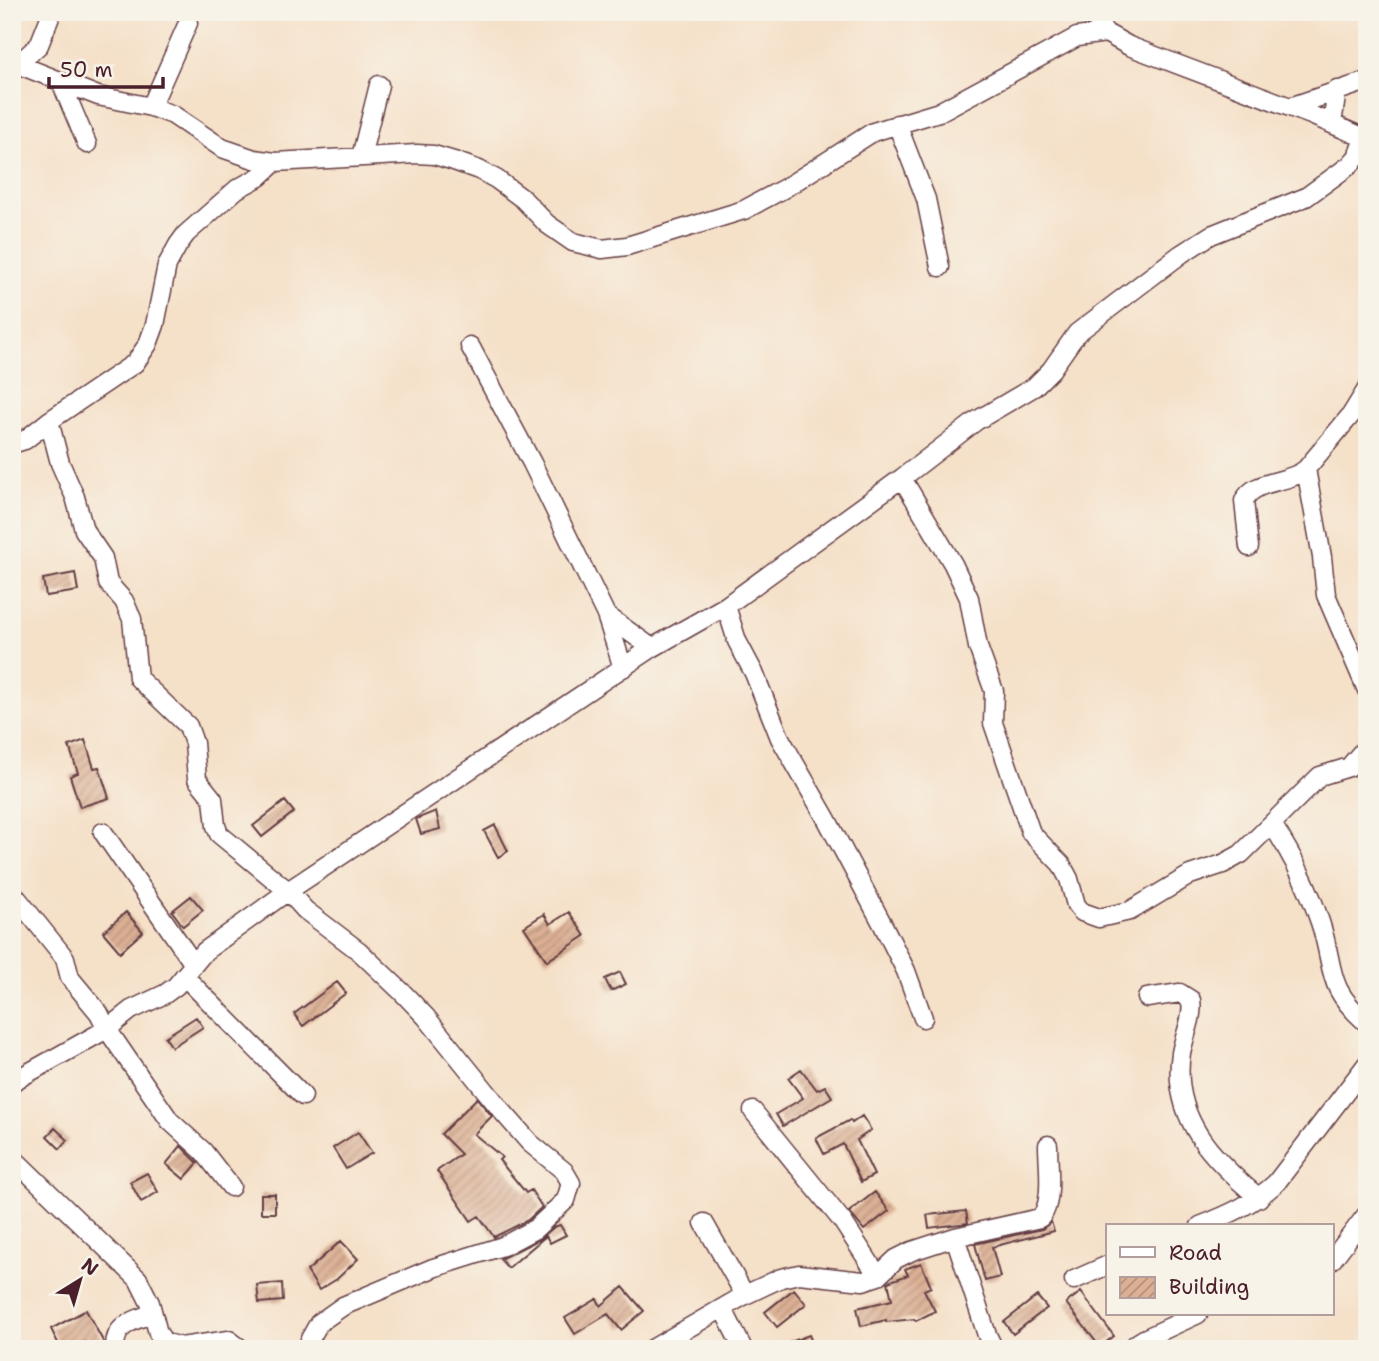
<svg xmlns="http://www.w3.org/2000/svg" width="1379" height="1361" font-family="'Shantell Sans',sans-serif">
	<style>
		.building { fill: url(#building-hatch) }
		.lines { fill: none; stroke-linecap: round; stroke-linejoin: round }
		.minor-casing { stroke: #643c43; stroke-width: 21 }
		.minor { stroke: #fff; stroke-width: 18 }
	</style>
	<defs>
		<pattern id="building-hatch" width="6" height="6" patternUnits="userSpaceOnUse" patternTransform="scale(1.75)"><rect width="6" height="6" fill="#dcb094"/><path d="M-1 1l2-2M0 6l6-6M5 7l2-2" fill="none" stroke="#b48f79"/></pattern>
	</defs>
	<rect width="100%" height="100%" fill="#f7f3e8"/>
	<filter id="ink" filterUnits="userSpaceOnUse"><feTurbulence type="fractalNoise" baseFrequency=".0143" numOctaves="2"/><feDisplacementMap in="SourceGraphic" scale="14" xChannelSelector="R" yChannelSelector="G"/><feConvolveMatrix kernelMatrix="1 2 1 2 8 2 1 2 1" color-interpolation-filters="sRGB"/></filter>
	<filter id="wash" filterUnits="userSpaceOnUse"><feTurbulence type="fractalNoise" baseFrequency=".00686" numOctaves="4" result="noise"/><feDisplacementMap in="SourceGraphic" scale="28" xChannelSelector="R" yChannelSelector="G"/><feGaussianBlur stdDeviation="1.57" result="paint"/><feColorMatrix in="noise" values="0 0 0 0 0 0 0 0 0 0 0 0 0 0 0 0 0 1.4 0 .05"/><feComposite in="paint" operator="in"/></filter>
	<g filter="url(#wash)">
		<rect width="100%" height="100%" fill="#f5e0c8"/>
		<g id="blocks">
			<!-- building -->
			<path class="building" d="M75,573L78,591L46,596L43,579Z
				M85,740L94,768L99,767L109,798L80,807L70,776L78,773L69,746Z
				M285,801L294,812L262,837L253,826Z
				M436,811L440,829L421,834L416,819Z
				M495,825L508,851L498,857L484,831Z
				M191,896L203,910L183,926L172,911Z
				M126,912L143,932L120,952L103,932Z
				M569,912L585,936L547,961L524,927L544,914L550,924Z
				M620,972L626,984L611,991L605,979Z
				M337,982L346,993L303,1026L294,1014Z
				M196,1017L203,1027L172,1047L165,1037Z
				M801,1069L817,1090L825,1086L832,1097L783,1126L776,1114L803,1098L788,1078Z
				M477,1098L492,1116L474,1134L502,1157L499,1160L526,1193L531,1190L542,1207L528,1220L494,1237L479,1216L471,1221L437,1171L461,1154L441,1134Z
				M862,1116L871,1130L857,1140L874,1175L861,1182L843,1144L824,1154L816,1138L850,1120L852,1123Z
				M55,1128L68,1140L60,1149L47,1136Z
				M358,1132L372,1153L346,1169L333,1148Z
				M181,1146L198,1163L184,1179L166,1164Z
				M147,1173L158,1192L141,1202L130,1182Z
				M875,1192L889,1211L864,1230L849,1212Z
				M261,1194H275V1213H261Z
				M966,1211L968,1223L929,1228L927,1215Z
				M1051,1222L1054,1231L992,1247L1000,1277L985,1281L975,1244L1042,1229Z
				M560,1225L566,1235L550,1243L546,1236L508,1268L500,1259L540,1239L554,1227Z
				M341,1241L358,1259L337,1279L319,1290L307,1271Z
				M921,1263L931,1287L924,1290L935,1311L916,1321L914,1319L886,1322V1320L861,1326L857,1308L892,1300L888,1282L908,1275L905,1269Z
				M282,1283L283,1301L259,1303L257,1285Z
				M623,1287L644,1311L621,1330L608,1314L575,1334L565,1318L597,1299L601,1306Z
				M794,1289L806,1304L777,1327L765,1312Z
				M1081,1292L1114,1336L1100,1347L1066,1303Z
				M1037,1296L1047,1308L1013,1334L1004,1322Z
				M86,1310L104,1343L94,1349H89L85,1342L73,1349H61L51,1329Z
				M809,1335L815,1349H775V1348Z"/>
		</g>
	</g>
	<g filter="url(#ink)">
		<use href="#blocks" fill-opacity="0" stroke="#643c43" stroke-width="2"/>
		<g class="lines">
			<!-- minor casing -->
			<g class="minor-casing">
				<path id="minor" d="M1090,12L1106,33L1129,46L1311,115L1367,139
					M12,62L98,96L151,107L173,115L222,148L254,159L275,162L417,154L434,155L454,161L479,170L496,179L523,199L547,224L573,242L602,249L627,246L744,210L785,188L873,132L939,112L1077,37L1106,33
					M18,64L39,45L52,12
					M61,82L87,144
					M151,107L188,23
					M1290,107L1367,81
					M897,124L926,199L940,267
					M1332,124L1337,90
					M361,157L379,85
					M470,346L532,463L606,615L623,668
					M49,421L60,463L75,497L84,530L103,558L108,583L124,601L132,619L138,678L188,726L194,743L197,779L213,799L216,826L219,834L288,891L305,910L359,951L403,993L426,1017L502,1111L530,1143L564,1171L571,1183L566,1200L535,1229L503,1246L433,1268L343,1306L319,1323L310,1339L311,1349
					M12,444L25,440L49,421L135,363L148,344L155,325L167,265L178,245L186,234L237,189L259,177L275,162
					M1306,469L1322,557L1326,595L1367,690
					M902,478L953,564L969,598L978,647L994,691L993,723L1031,833L1061,864L1069,879L1076,905L1082,912L1099,918L1130,911L1190,875L1223,864L1241,854L1320,776L1349,767L1367,746
					M1249,547L1244,501C1253,479 1289,484 1306,469L1351,415L1367,389
					M726,606L737,641L754,673L780,738L826,818L883,925L906,971L923,1018
					M606,615L652,648
					M1272,824C1292,855 1309,888 1320,922C1336,970 1324,986 1367,1023
					M103,832L193,963
					M12,892L65,958L70,978L99,1013L107,1029L170,1121L203,1151L231,1187
					M184,976L303,1096
					M1147,998L1180,993L1191,1000C1194,1017 1184,1036 1181,1053C1171,1118 1213,1160 1259,1198
					M12,1082L107,1029L131,1010L165,994L176,986L205,951L288,891L652,648L726,606L902,478L976,421L1034,387L1051,370L1077,333L1181,254L1211,235L1306,197L1350,165L1357,157L1364,138
					M753,1111L843,1222L878,1276
					M12,1157L138,1279L150,1303L158,1333L164,1342L181,1347L229,1340L241,1349
					M704,1223L745,1295
					M1200,1226C1228,1215 1253,1204 1276,1183L1367,1064
					M955,1237L987,1335L994,1349
					M1332,1260L1367,1214
					M1074,1280L1108,1265
					M723,1309L743,1349
					M115,1349C114,1325 132,1321 151,1314
					M652,1349L745,1295L781,1278L799,1274L863,1281L878,1276L896,1259L912,1251L955,1237L1040,1218C1054,1204 1048,1165 1048,1145
					M1134,1349L1136,1344L1144,1339L1198,1314"/>
			</g>
			<!-- minor -->
			<use href="#minor" class="minor"/>
		</g>
	</g>
	<!-- margin -->
	<rect width="1379" height="1361" fill="none" stroke="#f7f3e8" stroke-width="42"/>
	<!-- legend -->
	<rect x="1106" y="1224" width="228" height="91" fill="#f7f3e8" stroke="#b29e9c" stroke-width="2"/>
	<rect x="1120" y="1247" width="35" height="10" fill="#ffffff" stroke="#b29e9c" stroke-width="2"/>
	<text x="1169" y="1260" font-size="21" fill="#4a1f2b">Road</text>
	<rect x="1120" y="1277" width="35" height="21" fill="url(#building-hatch)" stroke="#b29e9c" stroke-width="2"/>
	<text x="1169" y="1294" font-size="21" fill="#4a1f2b">Building</text>
	<!-- north arrow -->
	<g transform="translate(80 1280) rotate(37)" stroke="#f7f3e8" stroke-width="5" paint-order="stroke">
	<path d="M0-5L12 26L0 18L-12 26Z" fill="#4a1f2b"/>
	<text y="-10" font-size="19" font-weight="bold" text-anchor="middle" fill="#4a1f2b">N</text>
	</g>
	<!-- scale -->
	<path d="M49 77v10h114v-10" fill="none" stroke="#4a1f2b" stroke-width="3.5"/>
	<text x="60" y="77" font-size="21" fill="#4a1f2b" stroke="#f7f3e8" stroke-width="5" paint-order="stroke">50 m</text>
</svg>
